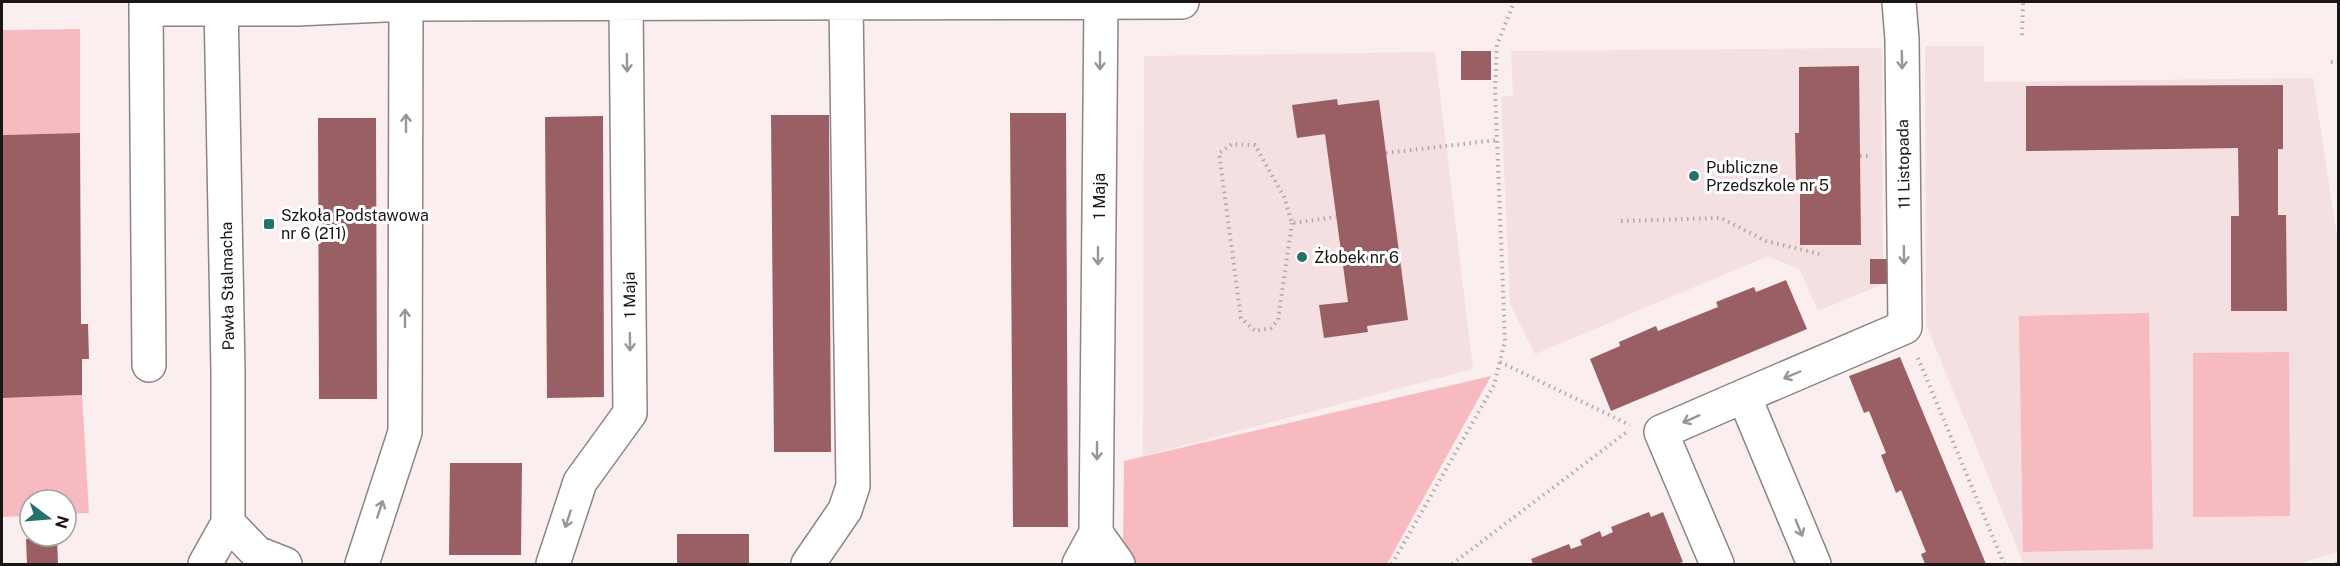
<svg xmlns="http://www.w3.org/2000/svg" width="2340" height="566" font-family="'Public Sans',sans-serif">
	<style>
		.built { fill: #f4dfe1 }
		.green { fill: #f7bac0 }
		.building { fill: #9a5e65 }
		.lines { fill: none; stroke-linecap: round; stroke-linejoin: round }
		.minor-casing { stroke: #8e8485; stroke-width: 36 }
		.path { stroke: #b1a8a9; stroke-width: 4; stroke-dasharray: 1.5 4.5; stroke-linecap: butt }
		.minor { stroke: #fff; stroke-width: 33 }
		.oneway { stroke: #989696 }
		.poi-dot { fill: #26706e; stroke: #fff; stroke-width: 2 }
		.labels { text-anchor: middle; stroke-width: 6; stroke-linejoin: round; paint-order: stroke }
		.street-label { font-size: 16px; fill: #1a1616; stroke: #fff }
		.poi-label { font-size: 16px; fill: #1a1616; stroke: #fff; text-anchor: start }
	</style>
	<rect width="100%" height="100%" fill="#faeeef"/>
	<!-- built -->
	<path class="built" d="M1925,46H1984V82L2313,78L2338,243V552L2297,564H2024L1926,324Z
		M1882,48L1883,284L1818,311L1800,270L1768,256L1535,354L1510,304L1501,96H1513L1511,51Z
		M1435,52L1473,369L1143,456L1144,56Z"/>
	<!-- green -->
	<path class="green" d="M80,29V133L2,135V30Z
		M2149,313L2153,549L2023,552L2019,316Z
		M2289,352L2290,516L2193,517V353Z
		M1491,376L1387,564H1130L1123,556L1124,461Z
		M82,395L89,513L66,514V500H30V516L2,517V398Z"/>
	<!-- building -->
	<path class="building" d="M1461,51H1491V80H1461Z
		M1859,66L1861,245H1800V180H1796L1795,133H1799V67Z
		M2283,85V149H2278V215H2286L2287,311H2231V216H2239L2238,148L2026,151V86Z
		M1337,99L1338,105L1379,100L1408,320L1367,326L1368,332L1324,338L1319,305L1348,302L1325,134L1297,138L1292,105Z
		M1010,113H1066L1068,527H1013Z
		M771,115H829L831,452H774Z
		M603,116L604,397L547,398L545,117Z
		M318,118H376L377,399H319Z
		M80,133L81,324H88L89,359H82V395L2,398V135Z
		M1870,259H1890L1891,284H1870Z
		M1786,280L1807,329L1611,411L1590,359L1620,346L1619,342L1656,326L1658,331L1718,307L1716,302L1754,287L1756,292Z
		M1900,357L1986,564H1925L1921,554L1926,552L1901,490L1896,493L1881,455L1886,453L1869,411L1864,413L1849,376Z
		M450,463H522L521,555H449Z
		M1649,512L1651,517L1663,512L1683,562L1676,564H1533L1531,559L1569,544L1571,549L1582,545L1580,540L1600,531L1602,537L1613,532L1611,527Z
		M677,534H749V564H677Z
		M57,538L58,564H27L26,539Z"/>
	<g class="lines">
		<!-- minor casing -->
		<g class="minor-casing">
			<path id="minor" d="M146,2V9H296L406,4L1182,2
				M1101,3L1096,533L1118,564
				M146,9L149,365
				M228,523L257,553L285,564
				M205,564L228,523V371L221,2
				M362,564L405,432L406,4
				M553,564L580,482L630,413L626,5
				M808,564L845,510L853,486L846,4
				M1079,564L1096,533
				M1717,564L1661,432L1744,396
				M1814,564L1744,396L1905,327L1902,39L1899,2"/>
		</g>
		<!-- path -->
		<path class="path" d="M2022,35L2023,2
			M2331,62L2338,61
			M1386,153L1497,140
			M1860,156H1871
			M1621,221L1721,218L1766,241L1824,255
			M1292,223L1278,320L1271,328L1255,331L1241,318L1219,153L1232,144L1255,145L1284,197L1292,223L1336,217
			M1918,358L2004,564
			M1500,362L1630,425
			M1392,564L1494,385L1505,341L1495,89L1497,45L1514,2
			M1452,564L1628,431
			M2335,564H2338"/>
		<!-- minor -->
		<use href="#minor" class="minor"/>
	</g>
	<!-- one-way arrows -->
	<defs><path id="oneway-shaft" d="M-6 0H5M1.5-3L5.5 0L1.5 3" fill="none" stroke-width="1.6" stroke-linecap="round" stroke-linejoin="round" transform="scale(1.5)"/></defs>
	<g class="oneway">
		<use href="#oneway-shaft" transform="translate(1902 60) rotate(89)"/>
		<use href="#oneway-shaft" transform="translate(1100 61) rotate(90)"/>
		<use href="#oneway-shaft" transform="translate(627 63) rotate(89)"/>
		<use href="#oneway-shaft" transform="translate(406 123) rotate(-90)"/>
		<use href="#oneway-shaft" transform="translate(1904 255) rotate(89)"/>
		<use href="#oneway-shaft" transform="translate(1098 256) rotate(90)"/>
		<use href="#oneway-shaft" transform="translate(405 318) rotate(-90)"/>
		<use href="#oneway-shaft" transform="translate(630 342) rotate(89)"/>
		<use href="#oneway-shaft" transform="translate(1792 375) rotate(157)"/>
		<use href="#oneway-shaft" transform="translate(1691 419) rotate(156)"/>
		<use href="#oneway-shaft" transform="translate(1097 451) rotate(90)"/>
		<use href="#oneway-shaft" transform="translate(380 509) rotate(-72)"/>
		<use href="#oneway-shaft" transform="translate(568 519) rotate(108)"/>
		<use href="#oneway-shaft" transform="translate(1799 528) rotate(68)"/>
	</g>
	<!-- markers -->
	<g class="poi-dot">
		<circle cx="1694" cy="176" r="6"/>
		<rect x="263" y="218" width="12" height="12" rx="3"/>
		<circle cx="1302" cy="257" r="6"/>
	</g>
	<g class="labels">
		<!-- street labels -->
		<g class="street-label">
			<text transform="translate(1903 164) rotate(-91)" y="6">11 Listopada</text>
			<text transform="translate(1099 196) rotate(-90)" y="6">1 Maja</text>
			<text transform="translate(227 286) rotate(-91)" y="6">Pawła Stalmacha</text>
			<text transform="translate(629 295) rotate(-91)" y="6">1 Maja</text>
		</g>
		<!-- poi labels -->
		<g class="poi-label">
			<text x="1706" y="173">Publiczne<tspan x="1706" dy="18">Przedszkole nr 5</tspan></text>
			<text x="281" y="221">Szkoła Podstawowa<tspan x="281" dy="18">nr 6 (211)</tspan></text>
			<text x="1314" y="263">Żłobek nr 6</text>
		</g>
	</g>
	<!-- border -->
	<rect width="2340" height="566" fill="none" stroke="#1a1616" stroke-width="6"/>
	<!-- north arrow -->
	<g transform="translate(48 518) rotate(106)"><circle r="28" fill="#ffffff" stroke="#a3a2a2" stroke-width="1.5"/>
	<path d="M0-4.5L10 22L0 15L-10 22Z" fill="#26706e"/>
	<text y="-9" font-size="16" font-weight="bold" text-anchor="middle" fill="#1a1616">N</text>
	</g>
</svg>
